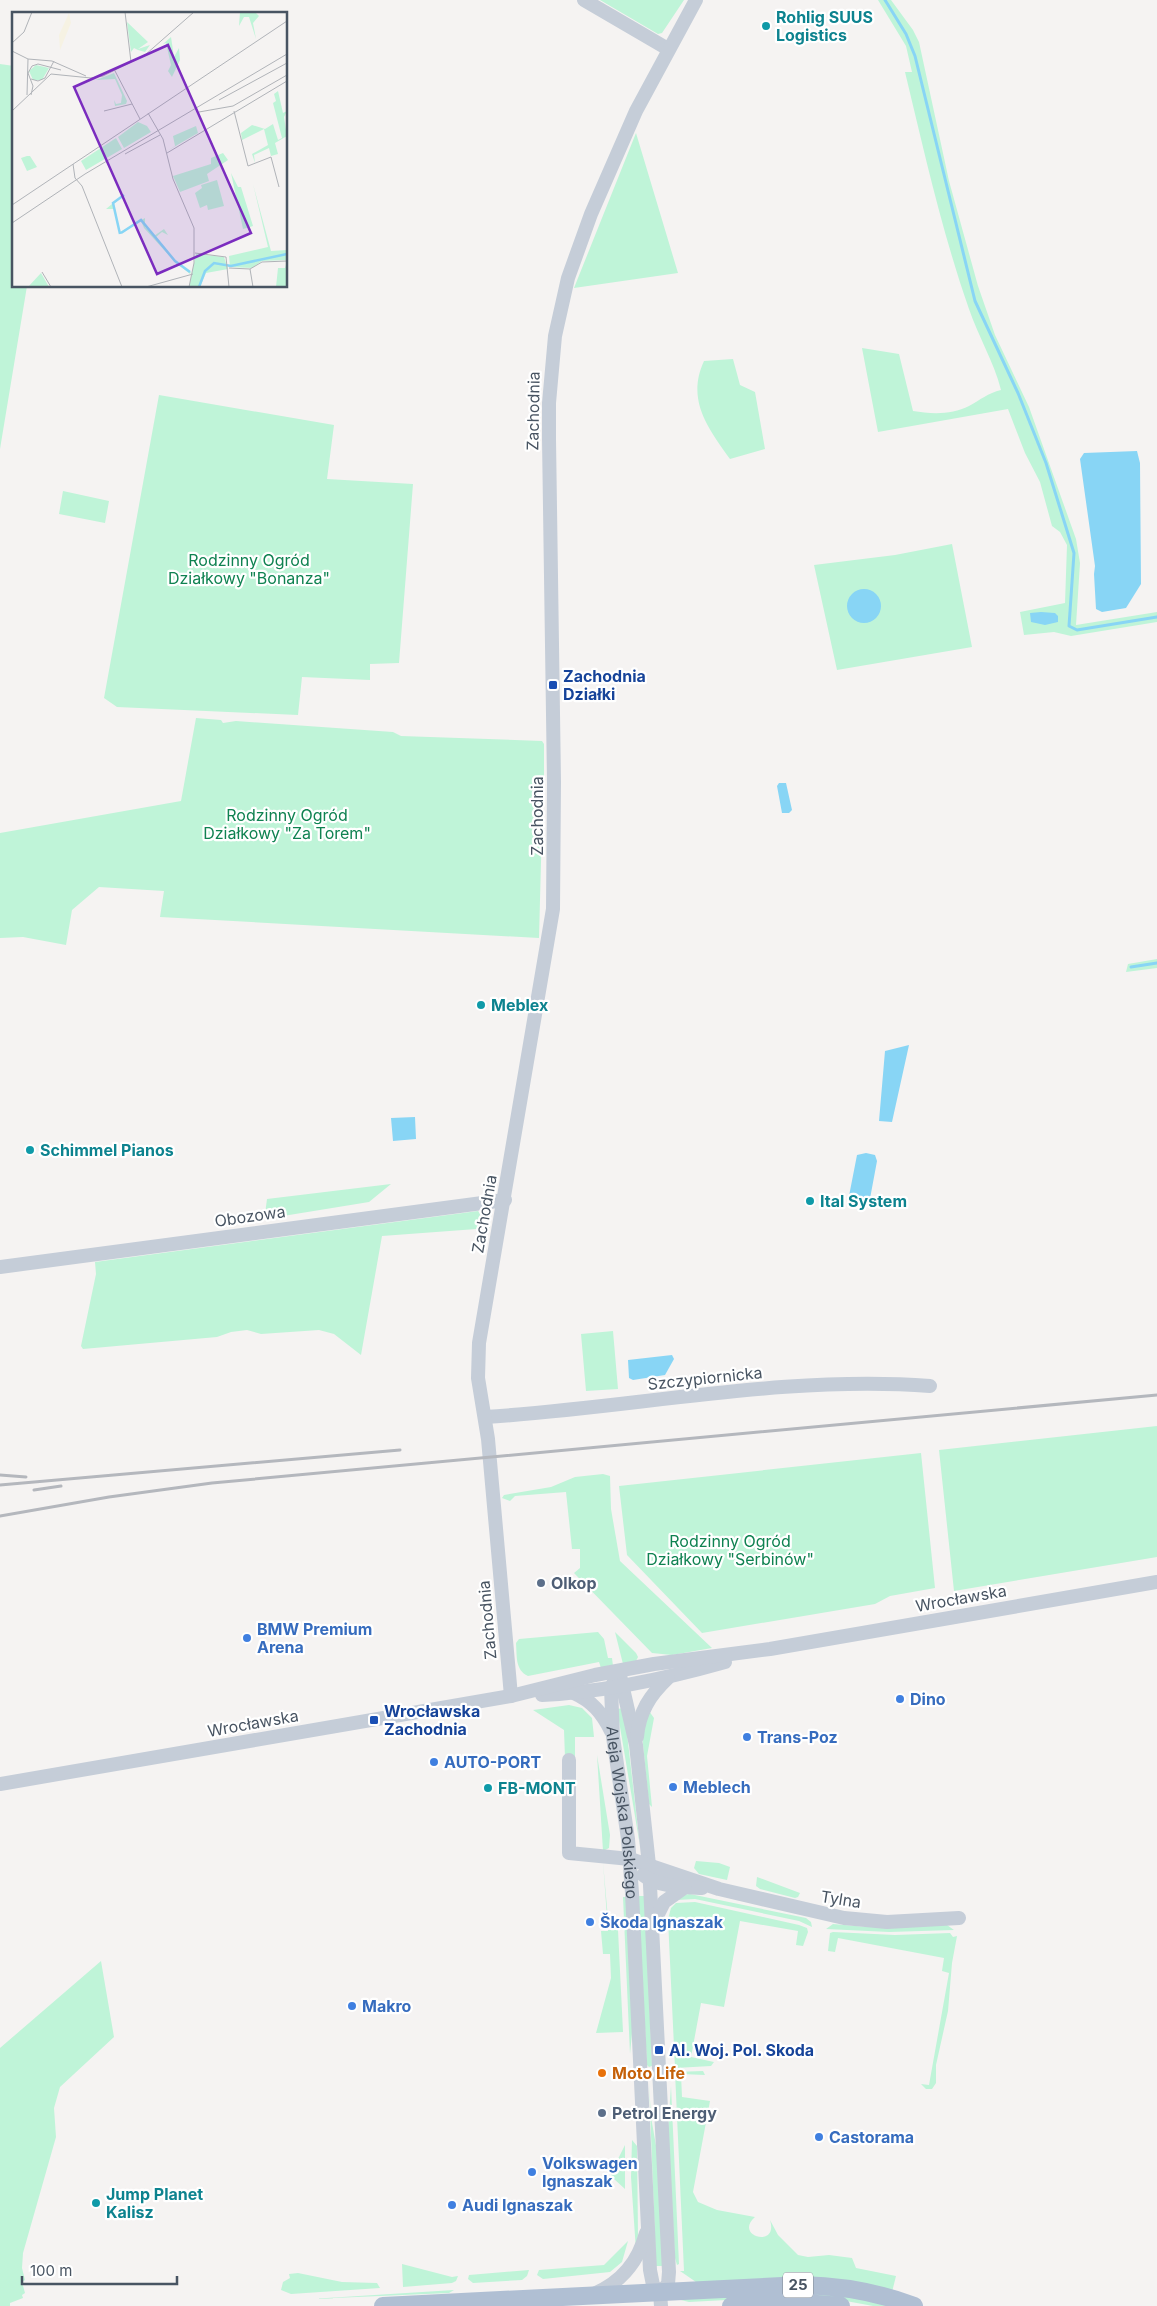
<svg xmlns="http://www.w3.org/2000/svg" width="1157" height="2306" font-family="Inter,sans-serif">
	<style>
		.green { fill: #bff4d8 }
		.water { fill: #88d5f5 }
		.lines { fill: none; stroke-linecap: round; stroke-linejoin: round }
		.stream { stroke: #88d5f5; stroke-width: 3 }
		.minor { stroke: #c5cdd8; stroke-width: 14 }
		.major { stroke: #b0bfd3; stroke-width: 18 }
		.rail { stroke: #b4b7bd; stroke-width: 3 }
		.culture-dot { fill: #0f9aa8; stroke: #fff; stroke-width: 2 }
		.transit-dot { fill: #1a4fb4; stroke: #fff; stroke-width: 2 }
		.service-dot { fill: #5c6f8a; stroke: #fff; stroke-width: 2 }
		.shop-dot { fill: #3f7fe0; stroke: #fff; stroke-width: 2 }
		.food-dot { fill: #e8710a; stroke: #fff; stroke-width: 2 }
		.labels { text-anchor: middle; stroke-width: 4.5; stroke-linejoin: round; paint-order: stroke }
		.shield { fill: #fff; stroke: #7f8791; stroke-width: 1 }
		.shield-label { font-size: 15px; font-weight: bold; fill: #485462 }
		.culture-label { font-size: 16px; font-weight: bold; fill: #0d838f; stroke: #fff; text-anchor: start }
		.street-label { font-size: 16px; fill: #485462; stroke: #fff }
		.park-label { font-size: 16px; fill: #0f8251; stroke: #fff }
		.transit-label { font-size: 16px; font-weight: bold; fill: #164399; stroke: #fff; text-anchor: start }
		.service-label { font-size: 16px; font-weight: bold; fill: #4e5e75; stroke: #fff; text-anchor: start }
		.shop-label { font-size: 16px; font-weight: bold; fill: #366cbe; stroke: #fff; text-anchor: start }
		.food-label { font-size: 16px; font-weight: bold; fill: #c56008; stroke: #fff; text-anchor: start }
		.inset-river { fill: none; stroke: #88d5f5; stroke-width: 2.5 }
		.inset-road { fill: none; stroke: #b0b3b8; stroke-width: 1 }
		.view { fill: #7b2cbf; fill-opacity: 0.15; stroke: #7b2cbf; stroke-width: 2.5 }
		.inset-edge { fill: none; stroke: #485462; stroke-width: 2.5 }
	</style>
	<rect width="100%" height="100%" fill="#f5f3f2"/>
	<!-- green -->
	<path class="green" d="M600,0H684L662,33L658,34Z
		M878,0H891L913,30L919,42L949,181L978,286L995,335L1029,407L1076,539L1080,563L1076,625L1157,612V622L1071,636L1054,632L1024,635L1020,612L1065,603L1067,545L1060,532L1052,526L1040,482L1025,453L1008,409L878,432L862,348L899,354L913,411C931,414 952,415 969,406C980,400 988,393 1001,390C994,362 978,336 969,309C942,232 924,151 905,72H912L906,46Z
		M0,64L14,66V286H27L0,449Z
		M636,133L678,273L574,288Z
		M733,359L740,385L755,392L765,449L730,459C708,428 686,400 704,361Z
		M159,395L334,425L327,479L413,484L399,663L370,664V680L302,677L298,715L117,707L104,698Z
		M63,491L109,501L105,523L59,514Z
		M952,544L972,647L837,670L814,565L895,555Z
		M196,718L221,720L223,723L236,721L393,732L401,736L542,741L544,744V776L540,777V783L543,786L539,938L160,917L164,891L99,887L72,910L66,945L23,937L0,938V833L181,801Z
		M1157,959V968L1126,972L1128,964Z
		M391,1184L369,1202L283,1216L265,1214L267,1199Z
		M478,1211L490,1228L382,1236L361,1355L334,1334L319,1330L261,1334L247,1330L231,1332L217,1337L83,1349L81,1346L96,1274L95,1262Z
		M613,1331L618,1389L586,1391L581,1334Z
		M1157,1426V1557L954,1591L939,1450Z
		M921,1453L935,1588L890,1596L875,1604L702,1633L627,1555L619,1486Z
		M603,1474L610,1476L611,1509L620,1561L712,1648L672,1655L652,1653L574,1573L580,1568V1549H572L566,1492L515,1496L510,1501L502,1498L504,1495L551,1487L575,1477Z
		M598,1632L604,1639L608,1658H612L613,1666L601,1668L599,1662L528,1676C515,1670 517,1656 516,1643L519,1639Z
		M615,1632L636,1653L638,1657L636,1661L623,1664Z
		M569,1705L582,1708L592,1718L594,1737H575V1758H565L564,1730L533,1710Z
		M624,1708L640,1846L617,1709Z
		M649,1711L654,1718L647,1756L652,1807L649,1804L642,1735Z
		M597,1755L610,1835L609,1848L603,1851Z
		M696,1861L719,1863L730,1867L727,1880L699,1874L694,1868Z
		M603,1862L609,1930H618L623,2032L596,2033L611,1978L610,1954H603L601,1931H608Z
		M757,1877L800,1893L798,1897L795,1898L760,1889L756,1886Z
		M690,1894L806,1918L811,1922L812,1927L799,1921L695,1899L676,1900L681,1895Z
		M638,1896H645L652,2066L649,2067L647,2065Z
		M623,1897H627L633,2023L630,2054Z
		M695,1902L799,1925L807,1928L808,1932L803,1946L796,1945L798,1931L740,1921L724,2007L701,2003L691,2057L714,2062L711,2066L675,2068L668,1919L671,1908L676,1903Z
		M833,1924L867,1927L947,1925L954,1930L889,1932L826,1929Z
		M833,1932L895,1935L950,1933L953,1937L957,1936L952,1963L948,2011L936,2065V2083L932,2089H926L921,2084L929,2085L949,1973L942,1971L944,1958L838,1938L835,1952L828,1951L830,1933Z
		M101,1961L114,2037L60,2087L54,2108L56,2137L23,2253L22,2268L25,2280L22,2282L25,2293L22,2295L23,2298L10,2303V2306H0V2048Z
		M703,2071L705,2075L681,2074L682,2097L710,2101L693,2192L698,2202L717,2210L755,2217C733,2236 779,2249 770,2220L778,2235L798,2255L808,2257L829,2255L852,2258L856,2268L896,2276L892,2292L696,2282L680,2271H684L675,2072Z
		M649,2083L651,2117L658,2157L663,2266H656Z
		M671,2086L679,2264L677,2265L675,2258L668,2130Z
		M632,2140L637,2146L638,2235L636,2251L631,2177Z
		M625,2145V2189L614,2179L608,2170L616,2163Z
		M628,2241L622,2262L610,2272L543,2279L537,2275L539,2270L604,2265Z
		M402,2264L452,2277L458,2276L456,2281L452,2283L403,2287Z
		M529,2270L527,2276L522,2280L473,2283L468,2279L469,2275Z
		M298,2273L342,2282L377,2283L380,2288L291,2294L281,2290L283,2282L290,2278L289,2274Z
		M454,2290L449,2293L311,2299Z
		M811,2290L898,2306H873L846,2301L784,2297L689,2302L677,2299Z"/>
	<!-- water -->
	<path class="water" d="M1137,451L1140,463L1141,584L1126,608L1102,612L1096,609L1094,574L1095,566L1080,459L1084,453Z
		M847 606a17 17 0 1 1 34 0a17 17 0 1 1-34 0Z
		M1041,612L1055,613L1058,616V622L1045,625L1031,622L1030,613Z
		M779,783H786L792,810L789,813H782L777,786Z
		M909,1045L892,1122L879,1121L885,1051Z
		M415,1117L416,1139L393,1141L391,1118Z
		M866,1153L875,1155L877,1161L869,1204L865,1205L850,1200L849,1196L857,1155Z
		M672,1355L674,1359L665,1375L633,1380L629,1378L628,1360Z"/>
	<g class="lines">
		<!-- stream -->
		<path class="stream" d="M885,0L906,34L915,56L975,301L1018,393L1046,463L1074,553L1069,626L1077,630L1157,617
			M1131,967L1157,963"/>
		<!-- minor -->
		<g class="minor">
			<path d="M584,0L668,49"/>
			<path d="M0,1267L505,1200"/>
			<path d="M485,1417C633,1408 781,1375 930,1386"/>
			<path d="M619,1671L636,1745L649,1865L669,2272L668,2284L660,2293L661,2306"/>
			<path id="s1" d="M619,1671L611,1688L613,1737L628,1839L632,1893L650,2270L653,2285L660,2293"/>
			<path d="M574,1693C592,1701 602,1713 611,1731"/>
			<path d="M542,1695C605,1692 665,1679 725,1662"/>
			<path d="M511,1696L488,1439L478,1378L479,1343L553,909L554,782L549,439V403L555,336L568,278L591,214L636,111L696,0"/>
			<path d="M637,1737C639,1712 650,1695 668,1678"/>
			<path d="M569,1760V1853L630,1859L719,1889L844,1918L887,1922L959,1918"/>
			<path d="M0,1784L511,1696L595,1675L654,1664L770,1649L1157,1582"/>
			<path d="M643,1875C658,1887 683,1887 702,1888"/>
			<path d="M654,1922L664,1902L685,1887"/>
			<path d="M594,2294C622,2282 638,2262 646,2233"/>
		</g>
		<!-- major -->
		<path class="major" d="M383,2306L802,2285C841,2286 878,2292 914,2306
			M731,2306L805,2303L841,2306"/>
		<!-- rail -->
		<path class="rail" d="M0,1475L26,1477
			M0,1485L400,1450
			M34,1490L61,1486
			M0,1516L109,1497L212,1483L1157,1395"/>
	</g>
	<!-- markers -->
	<g class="culture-dot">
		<circle cx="766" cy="26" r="5"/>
		<circle cx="481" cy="1005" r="5"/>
		<circle cx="30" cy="1150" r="5"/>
		<circle cx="810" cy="1201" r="5"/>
		<circle cx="488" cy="1788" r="5"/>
		<circle cx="96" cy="2203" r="5"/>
	</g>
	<g class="transit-dot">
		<rect x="548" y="680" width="10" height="10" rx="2.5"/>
		<rect x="369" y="1715" width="10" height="10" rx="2.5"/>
		<rect x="654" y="2045" width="10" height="10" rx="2.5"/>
	</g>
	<g class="service-dot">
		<circle cx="541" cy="1583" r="5"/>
		<circle cx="602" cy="2113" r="5"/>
	</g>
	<g class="shop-dot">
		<circle cx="247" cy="1638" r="5"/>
		<circle cx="900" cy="1699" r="5"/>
		<circle cx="747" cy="1737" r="5"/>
		<circle cx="434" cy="1762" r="5"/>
		<circle cx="673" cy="1787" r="5"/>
		<circle cx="590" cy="1922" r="5"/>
		<circle cx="352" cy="2006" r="5"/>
		<circle cx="819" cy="2137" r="5"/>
		<circle cx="532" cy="2172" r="5"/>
		<circle cx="452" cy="2205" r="5"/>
	</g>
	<circle class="food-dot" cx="602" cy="2073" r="5"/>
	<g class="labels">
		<!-- shield labels -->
		<rect class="shield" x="783" y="2272.5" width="30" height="25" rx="4"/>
		<g class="shield-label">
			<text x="798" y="2290">25</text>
		</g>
		<!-- culture labels -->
		<g class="culture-label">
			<text x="776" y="23">Rohlig SUUS<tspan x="776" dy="18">Logistics</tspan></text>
			<text x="491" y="1011">Meblex</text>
			<text x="40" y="1156">Schimmel Pianos</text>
			<text x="820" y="1207">Ital System</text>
			<text x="498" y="1794">FB-MONT</text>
			<text x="106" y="2200">Jump Planet<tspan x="106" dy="18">Kalisz</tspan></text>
		</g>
		<!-- street labels -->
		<g class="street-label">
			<text transform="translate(533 411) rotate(-89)" y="6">Zachodnia</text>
			<text transform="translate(537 816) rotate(-90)" y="6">Zachodnia</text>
			<text transform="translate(484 1214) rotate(-80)" y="6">Zachodnia</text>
			<text transform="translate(250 1216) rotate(-8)" y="6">Obozowa</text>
			<text transform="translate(705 1378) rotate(-6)" y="6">Szczypiornicka</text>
			<text transform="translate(961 1598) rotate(-10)" y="6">Wrocławska</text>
			<text transform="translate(487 1620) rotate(-95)" y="6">Zachodnia</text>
			<text transform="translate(253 1723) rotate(-10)" y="6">Wrocławska</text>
			<text dy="6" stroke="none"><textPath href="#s1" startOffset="144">Aleja Wojska Polskiego</textPath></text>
			<text transform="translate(841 1899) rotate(9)" y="6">Tylna</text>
		</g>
		<!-- park labels -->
		<g class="park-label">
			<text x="249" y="566">Rodzinny Ogród<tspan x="249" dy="18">Działkowy "Bonanza"</tspan></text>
			<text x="287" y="821">Rodzinny Ogród<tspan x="287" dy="18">Działkowy "Za Torem"</tspan></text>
			<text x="730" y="1547">Rodzinny Ogród<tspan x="730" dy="18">Działkowy "Serbinów"</tspan></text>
		</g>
		<!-- transit labels -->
		<g class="transit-label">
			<text x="563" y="682">Zachodnia<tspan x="563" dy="18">Działki</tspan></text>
			<text x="384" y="1717">Wrocławska<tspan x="384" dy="18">Zachodnia</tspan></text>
			<text x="669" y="2056">Al. Woj. Pol. Skoda</text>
		</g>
		<!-- service labels -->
		<g class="service-label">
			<text x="551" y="1589">Olkop</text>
			<text x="612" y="2119">Petrol Energy</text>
		</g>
		<!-- shop labels -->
		<g class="shop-label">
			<text x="257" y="1635">BMW Premium<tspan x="257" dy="18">Arena</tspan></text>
			<text x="910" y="1705">Dino</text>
			<text x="757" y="1743">Trans-Poz</text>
			<text x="444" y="1768">AUTO-PORT</text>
			<text x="683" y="1793">Meblech</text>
			<text x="600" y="1928">Škoda Ignaszak</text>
			<text x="362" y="2012">Makro</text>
			<text x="829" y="2143">Castorama</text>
			<text x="542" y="2169">Volkswagen<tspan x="542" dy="18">Ignaszak</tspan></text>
			<text x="462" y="2211">Audi Ignaszak</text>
		</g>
		<!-- food labels -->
		<g class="food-label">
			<text x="612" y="2079">Moto Life</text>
		</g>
	</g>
	<!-- overview -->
	<g transform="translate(12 12)">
		<rect width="275" height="275" fill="#f5f3f2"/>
		<path d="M228,0H243L247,4L241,11L244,27L237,5H232L227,14ZM115,10L136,30L126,37L138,33L133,40L126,38L122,36L119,40ZM159,25L162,45L167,36L168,48L160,65L156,59L159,53L154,31L151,32ZM24,53L37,56L30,68H21L17,59ZM102,61L115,89L114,92L103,94L102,88L104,92L109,91L110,83L103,67L84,68ZM266,79L271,101L275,99L272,105L275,124L263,131L266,142L259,144L257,136L242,143L243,151L240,142L256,133L252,117L230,128L229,121L240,113L253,117L261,112L266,128L270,126L261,91L264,89L262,82ZM126,110L135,114L139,120L144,117L112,136L106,125ZM184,114L186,121L155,139L163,134L161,124ZM104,126L110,137L74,158L69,149ZM211,141L216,148L195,162L197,169L168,180L161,164L199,152V146ZM15,144H18L25,155L15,159L9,146ZM219,161L226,175H229L241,214L231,217ZM205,168L212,194L196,198L195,193L188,196L183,181L190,176L189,173ZM241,172L259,239L275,238V248L250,249L240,256L218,255L217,244L256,235ZM112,182L102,192L108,220L133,206V215L142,224L152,217L156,223L150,220L144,225L164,250L179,260L178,262L163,250L132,216L129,209L108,222L102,197H94ZM184,242L212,245L216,257L194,261L188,275H177ZM275,249V275H264L266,256H273ZM29,261L37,275H16Z" fill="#bff4d8"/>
		<path d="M57,1L59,11L48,38L47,23Z" fill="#f6f2e3"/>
		<path class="inset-river" d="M109,221L129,208L163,249L178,260M108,222L101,191L112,183M187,275L193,259L202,251L219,254L275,242"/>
		<path class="inset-road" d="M113,0L119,50M0,31L12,20L20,0M0,39L16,47L40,49L74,64M102,57L128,107M19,67L26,69L33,66L42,49M15,83L16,47M19,83L21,74L16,61L20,54L26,52L49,58M207,88L275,51M0,99L39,62L79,66L91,64L133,43L182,0M92,99L120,92M222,99L236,154L259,145L267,175M187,100L221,94L275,63M136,101L151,127L161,167L182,216V251L177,275M155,141L275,69M113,142L148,123M61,152L63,166L70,174L110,275M0,193L275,9M0,211L73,162L275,42M183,241L214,245L217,275M217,256L238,257L250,250L275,249M238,257L241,275M30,260L39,275M134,275L181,262"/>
		<path class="view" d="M156,33L239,221L145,262L62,75Z"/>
		<rect width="275" height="275" class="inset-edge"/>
	</g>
	<!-- scale -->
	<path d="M22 2276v8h155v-8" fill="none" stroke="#485462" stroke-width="2.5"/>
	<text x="30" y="2276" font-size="15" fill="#485462" stroke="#ffffff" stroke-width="4" paint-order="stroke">100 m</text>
</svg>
